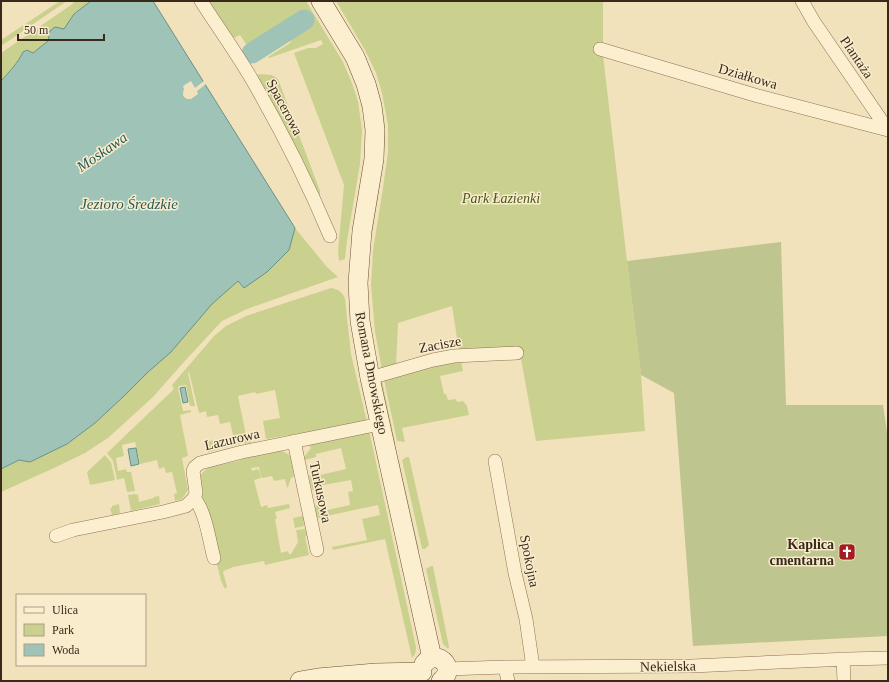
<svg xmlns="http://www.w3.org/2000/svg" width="889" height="682" font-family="'Times New Roman',serif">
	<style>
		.green { fill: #cad18f }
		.cemetery { fill: #bfc58f }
		.water { fill: #a0c3b8; stroke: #679187 }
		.pier { fill: #f2e2bc }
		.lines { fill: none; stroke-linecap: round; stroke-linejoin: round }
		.river { stroke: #a0c3b8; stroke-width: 21 }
		.street-casing { stroke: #8c7154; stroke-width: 14 }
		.secondary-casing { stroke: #6d5237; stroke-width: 20 }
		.street { stroke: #fcefd0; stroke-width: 13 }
		.secondary { stroke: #fcefd0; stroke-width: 19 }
		.labels { text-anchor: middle; stroke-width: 3; stroke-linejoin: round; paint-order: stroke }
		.street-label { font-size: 14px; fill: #39291a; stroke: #f9eccc }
		.park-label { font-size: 14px; font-style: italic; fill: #4a581e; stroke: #f9eccc }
		.poi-label { font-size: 14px; font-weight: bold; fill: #39291a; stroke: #f9eccc; text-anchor: end }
		.water-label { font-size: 15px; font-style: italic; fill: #285b57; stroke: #f9eccc }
	</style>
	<rect width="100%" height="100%" fill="#f2e2bc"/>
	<!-- green -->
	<path class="green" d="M60,1H67L1,46V40Z
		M75,1H91L74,14L64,29L33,53L27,50L23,52C18,63 9,72 1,81V53L71,5Z
		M207,1H306L343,62L352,83L358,101L362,130L360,164L347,241L345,259L339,261L338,251L344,185L294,53L308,48H316L323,44L321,40L269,58L268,57L290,43L296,32L305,26V22L301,18L254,44L250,50L240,35L234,38Z
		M329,1H333C351,32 371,62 380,97C390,133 383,167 377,203C373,228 369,253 364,278L381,154Z
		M336,1H603V55L627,261L641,375L645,431L536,441L519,348L459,351L452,306L398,323L396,367L382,370L375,332L371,285L373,250L383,188L388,152V125L382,93L376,73L365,50Z
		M260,74L272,75L278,79L320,191V196L319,197L256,76Z
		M295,228L327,267L338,277L247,309L222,321L183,363L153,397L108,438L85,453L54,468L1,492V469L19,460L30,462L67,444L95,423L124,396L147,373L171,352L212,304L238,281L244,288L289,250Z
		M331,288C338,289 343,292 345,299L351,354L367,422L266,439L263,421L280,418L275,390L256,394L255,392L238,396L246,435L251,434L252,442L245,444L244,440L240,441V444L222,448L221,443L234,439L230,422L220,424L218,415L207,417L206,411L199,413L189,372L188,373L195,406H190L186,385L179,386L178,388L183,411L191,410V412L180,415L188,456L182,458L188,490L182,499L175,501L174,494L177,493L172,472L166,473L164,467L159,469L157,460L140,464L135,442L122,445L124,456L116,458L118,471L126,469L127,472H131L135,491L127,492L124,478L117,480L113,461L107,453L174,389L172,385L214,336L226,326L246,316Z
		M461,361L463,371L440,376L444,394H446L448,400L456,399L457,402L463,401L467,406L469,415L402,428L405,442L397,441L384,380L405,372Z
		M382,381L395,442V443L393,444L379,384Z
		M369,430L416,647C416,651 415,656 412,658L385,539L333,550L332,547L367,540L362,519L380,515L378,505L317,518L315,506L322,505L323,511L350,505L348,492L353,491L351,480L318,486V489L312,490L309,476L316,475V476L346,469L341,448L316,454V457L305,460L304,457L311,448L309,445L311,443Z
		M214,440V442L218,441L219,449L208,452L205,442Z
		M279,450C285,452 289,454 293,459L291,461L294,476L291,478L288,487L287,488L285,479L274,481L272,476L263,478L261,477L259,467L251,468L252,471L257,469L259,470L261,478L254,480L261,507L267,505L268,508L289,504L290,508L275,512L277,519H275L281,553L288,551L289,554H291L298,542L296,530L305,529L307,536L305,537L309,555L265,565L264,561L233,567C230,569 225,569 223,572L227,587L225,589L221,581L200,494V480L201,475L203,472L209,467L238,461L247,457Z
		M105,455L111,462L115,480L90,485L87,472Z
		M406,457H409L429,545L425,549H422L402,460Z
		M399,461L419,550H417L396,462Z
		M135,494L136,495L138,494L139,502L154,498V497L159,496L160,504L131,511L128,495Z
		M119,504L120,513L112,515L110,508H112V506Z
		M303,516L304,526L295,528L293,518Z
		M431,566H433L449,647L448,649L443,644L426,569Z"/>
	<!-- cemetery -->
	<path class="cemetery" d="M781,242L786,405H883L888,439V636L693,646L674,393L641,375L627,261Z"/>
	<!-- water -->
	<path class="water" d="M91,1H153L295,228L289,250L267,272L244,288L238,281L212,304L171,352L147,373L124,396L95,423L67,444L30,462L19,460L1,469V81C9,72 18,63 23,52L27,50L33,53L48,41L50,31L55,27L64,29L74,14Z
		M299,20L302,24C291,34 269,54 254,57L250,50C260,36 284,26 299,20Z
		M185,387L188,402L183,403L180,388Z
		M136,448L139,464L131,466L128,449Z"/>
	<!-- pier -->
	<path class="pier" d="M191,81L195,88L204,81L206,84L197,91L198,94L191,99H187L184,97L183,95V93L184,89L183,86Z"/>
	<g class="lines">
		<!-- river -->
		<path class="river" d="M252,53L304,20"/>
		<!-- street casing -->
		<g class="street-casing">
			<path id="street" d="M201,1C217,26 235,51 251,78C280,128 307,181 330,236
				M802,1L814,22L888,130
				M600,49L758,96L888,130
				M370,378L433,360L454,356L517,353
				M294,441L317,550
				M495,461L515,573L526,619L533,667
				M194,498C206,512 209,540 214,558
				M56,536L73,530L163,512L186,506L194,498L196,493L193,471L195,467L200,463L242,452L380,424
				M843,659L844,681
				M505,667L508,681
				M447,669L505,667L692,666L848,659L888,658"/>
		</g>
		<!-- secondary casing -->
		<g class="secondary-casing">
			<path id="secondary" d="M321,1L355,57L366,84L372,106L375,130L374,159L362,231L358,283L360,321L370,378L432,658
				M424,664C436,647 458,668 441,681
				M300,681L318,678L376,673L422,672"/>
		</g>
		<!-- street -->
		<use href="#street" class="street"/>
		<!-- secondary -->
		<use href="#secondary" class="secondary"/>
	</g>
	<!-- icons -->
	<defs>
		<g id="church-square" transform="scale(0.9)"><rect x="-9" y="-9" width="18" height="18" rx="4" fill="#a11d1f" stroke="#f9eccc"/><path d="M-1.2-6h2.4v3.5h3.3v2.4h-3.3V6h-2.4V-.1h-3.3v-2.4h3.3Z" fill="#fff"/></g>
	</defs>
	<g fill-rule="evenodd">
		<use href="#church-square" x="847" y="552"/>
	</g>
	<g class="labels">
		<!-- street labels -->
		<g class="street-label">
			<text transform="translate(857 57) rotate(56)" y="5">Plantaża</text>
			<text transform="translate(748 76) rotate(16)" y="5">Działkowa</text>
			<text transform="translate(285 107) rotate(62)" y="5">Spacerowa</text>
			<text transform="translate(440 344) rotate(-10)" y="5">Zacisze</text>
			<text transform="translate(372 373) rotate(79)" y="5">Romana Dmowskiego</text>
			<text transform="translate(232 439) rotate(-13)" y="5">Lazurowa</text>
			<text transform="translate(321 492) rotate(78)" y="5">Turkusowa</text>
			<text transform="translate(530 561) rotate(79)" y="5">Spokojna</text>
			<text transform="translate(668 666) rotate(-1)" y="5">Nekielska</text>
		</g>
		<!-- park labels -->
		<g class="park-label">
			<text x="501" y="203">Park Łazienki</text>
		</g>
		<!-- poi labels -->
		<g class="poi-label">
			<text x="834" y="549">Kaplica<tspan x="834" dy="16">cmentarna</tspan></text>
		</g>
		<!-- water labels -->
		<g class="water-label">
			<text transform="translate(102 152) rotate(-35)" y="5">Moskawa</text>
			<text x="129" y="209">Jezioro Średzkie</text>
		</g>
	</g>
	<!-- border -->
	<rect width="889" height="682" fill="none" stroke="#39291a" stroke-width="4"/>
	<!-- legend -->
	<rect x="16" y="594" width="130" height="72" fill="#f9eccc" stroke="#ac9e85"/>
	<rect x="24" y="607" width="20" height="6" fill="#fcefd0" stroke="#ac9e85"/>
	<text x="52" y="614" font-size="12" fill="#39291a">Ulica</text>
	<rect x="24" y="624" width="20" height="12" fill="#cad18f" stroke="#ac9e85"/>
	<text x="52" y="634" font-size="12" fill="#39291a">Park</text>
	<rect x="24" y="644" width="20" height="12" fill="#a0c3b8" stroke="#ac9e85"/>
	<text x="52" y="654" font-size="12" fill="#39291a">Woda</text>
	<!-- scale -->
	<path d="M18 34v6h86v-6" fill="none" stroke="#39291a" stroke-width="2"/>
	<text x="24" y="34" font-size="12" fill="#39291a" stroke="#f9eccc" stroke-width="3" paint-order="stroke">50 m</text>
</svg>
